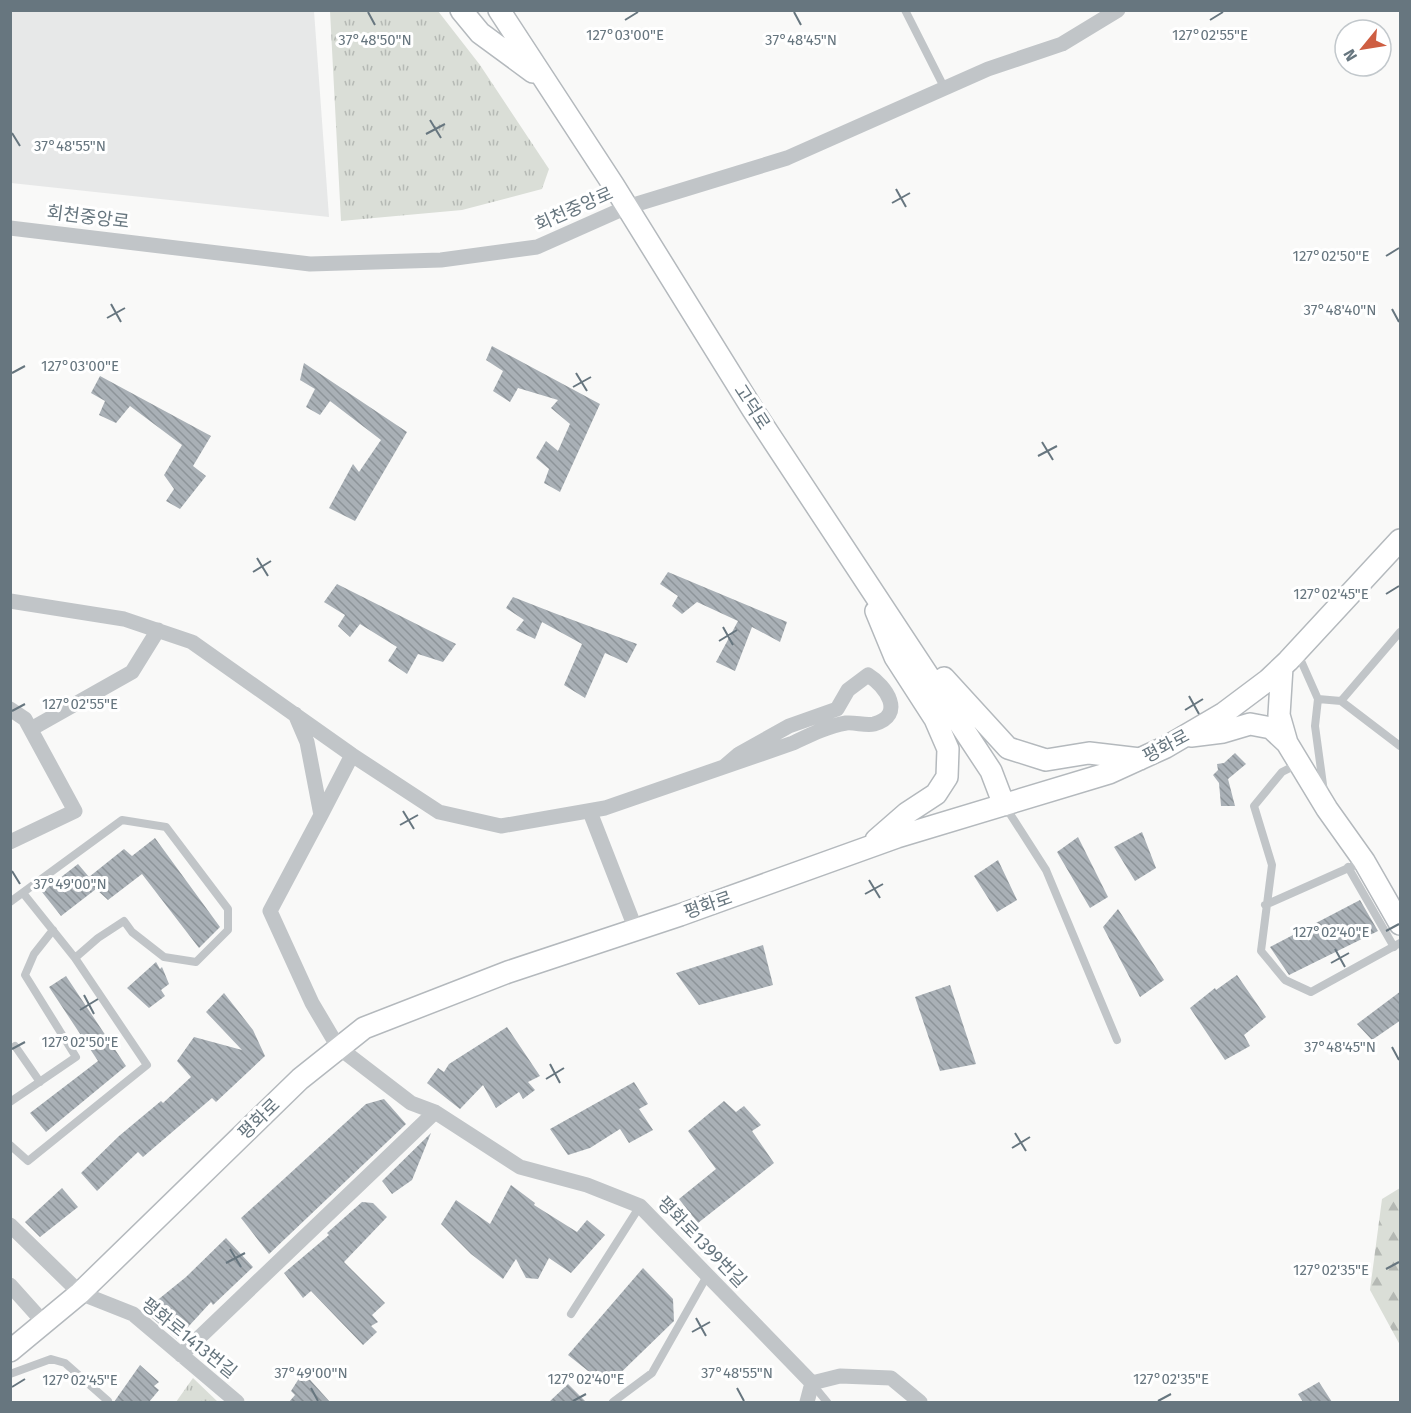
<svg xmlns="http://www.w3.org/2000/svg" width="1411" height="1413" font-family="'Fira Sans','Noto Sans KR',sans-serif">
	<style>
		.built { fill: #e7e8e8 }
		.forest { fill: url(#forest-firs) }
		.park { fill: url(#park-tufts) }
		.building { fill: url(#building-back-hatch) }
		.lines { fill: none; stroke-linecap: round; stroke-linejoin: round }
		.secondary-casing { stroke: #b4b9bd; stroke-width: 24 }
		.lane { stroke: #c1c5c8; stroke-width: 8 }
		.street { stroke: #c1c5c8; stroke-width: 15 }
		.secondary { stroke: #fff; stroke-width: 21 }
		.ticks { fill: none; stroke: #67767f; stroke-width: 2 }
		.labels { text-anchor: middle; stroke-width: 6; stroke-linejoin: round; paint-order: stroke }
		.street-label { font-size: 18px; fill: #67767f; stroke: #fff }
		.ticks-label { font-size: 15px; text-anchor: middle; fill: #67767f; stroke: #fff; stroke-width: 6; stroke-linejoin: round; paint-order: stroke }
	</style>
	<defs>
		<pattern id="forest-firs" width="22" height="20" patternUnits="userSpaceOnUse" patternTransform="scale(1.5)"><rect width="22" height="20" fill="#daded7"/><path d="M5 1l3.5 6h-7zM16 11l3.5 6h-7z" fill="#b5b9b4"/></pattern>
		<pattern id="park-tufts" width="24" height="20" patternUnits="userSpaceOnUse" patternTransform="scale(1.5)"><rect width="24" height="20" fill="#daded7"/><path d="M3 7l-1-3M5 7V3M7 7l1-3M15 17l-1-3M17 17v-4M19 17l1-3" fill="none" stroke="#b5b9b4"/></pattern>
		<pattern id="building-back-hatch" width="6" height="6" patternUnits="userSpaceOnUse" patternTransform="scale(1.5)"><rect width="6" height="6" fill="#a9b0b6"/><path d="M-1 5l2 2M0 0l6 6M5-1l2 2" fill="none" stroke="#8d9499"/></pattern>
	</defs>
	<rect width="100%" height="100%" fill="#f9f9f8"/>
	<!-- built -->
	<path class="built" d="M11,10L314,11L329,217L11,183Z"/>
	<!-- forest -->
	<path class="forest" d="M1400,1188V1187V1345L1370,1290L1382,1199Z"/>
	<!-- park -->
	<path class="park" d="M330,11H438L480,65L549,169L542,189L462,210L341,221Z
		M193,1378L218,1402H176Z"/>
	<!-- building -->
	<path class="building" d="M492,346L600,404L560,492L544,483L549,469L536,458L546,441L558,451L570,424L551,408L558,400L518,388L510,402L493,391L503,371L486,360Z
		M304,363L407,432L355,521L329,508L353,464L359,472L381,440L330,401L320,415L306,407L315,389L300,380Z
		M100,376L211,436L193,466L206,476L180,509L166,501L174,489L164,475L182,445L130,406L116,423L99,415L105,401L91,393Z
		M668,572L787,622L780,642L752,627L735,671L716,662L738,621L697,602L682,614L672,606L678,596L660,584Z
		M337,584L456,644L443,662L418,654L407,674L388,661L397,647L360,624L350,637L338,626L345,615L324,602Z
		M513,597L554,613L637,644L627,663L605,653L585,698L564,685L582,644L542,622L535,639L516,630L524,620L506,608Z
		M1235,753L1246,764L1228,779L1235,806H1221L1219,783L1213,775L1218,770L1217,764L1224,763Z
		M1142,832L1156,868L1135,881L1114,847Z
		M1078,837L1108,897L1090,908L1057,852Z
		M155,838L220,927L199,948L142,874L108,900L96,889L61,916L42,892L78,864L89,877L124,849L132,856Z
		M998,860L1017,900L997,912L974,876Z
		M1360,900L1378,931L1289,975L1270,947Z
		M1118,909L1164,980L1140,997L1103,927Z
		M763,945L773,985L699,1005L676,973Z
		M156,962L160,969L162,967L169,984L161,990L165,996L149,1008L127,988Z
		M1237,975L1266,1017L1244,1035L1250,1046L1225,1060L1190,1008L1215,988L1216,990Z
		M66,976L126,1066L46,1132L30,1113L98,1061L49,987Z
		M950,985L976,1064L940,1071L915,997Z
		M1401,991V1020L1372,1040L1357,1024Z
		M224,993L253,1030L265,1056L216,1102L212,1098L143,1157L138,1152L97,1191L81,1173L119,1136L161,1101L163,1103L191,1077L177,1061L194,1037L242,1050L206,1012Z
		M507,1027L540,1076L528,1082L535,1090L523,1099L519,1092L496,1108L483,1085L460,1109L427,1083L438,1068L444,1072L449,1064Z
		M634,1082L648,1104L639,1109L653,1130L629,1143L620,1129L590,1148L568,1155L550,1129Z
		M384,1099L406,1124L269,1254L241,1218L366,1104Z
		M724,1101L736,1112L744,1106L761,1125L752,1131L774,1163L698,1223L679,1199L716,1169L688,1131Z
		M431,1133L412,1180L392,1194L382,1181Z
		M511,1185L535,1203L534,1205L577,1232L587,1220L605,1235L571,1273L549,1258L538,1279L526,1278L516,1259L503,1279L471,1254L441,1224L456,1200L490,1224Z
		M62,1188L78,1207L40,1237L25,1222Z
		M362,1202L373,1203L387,1217L344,1262L385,1303L372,1315L378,1322L371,1326L377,1332L363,1345L311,1291L303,1298L284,1273L329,1235L327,1233Z
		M226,1238L253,1267L213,1305L211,1302L177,1339L144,1311L186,1277Z
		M643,1268L673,1299L674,1321L607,1386L568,1355Z
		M140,1365L159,1382L154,1386L159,1390L149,1402H114Z
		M303,1372L330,1402H289L295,1395L291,1391Z
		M1319,1382L1332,1402H1303L1298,1394Z
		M568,1384L586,1402H549Z"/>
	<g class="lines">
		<!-- secondary casing -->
		<g class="secondary-casing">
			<path id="secondary" d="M461,10L480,33L533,72
				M499,10L614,186L753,410L991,771L1004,805
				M1282,667L1279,715L1287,743
				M944,678L1008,748L1046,760L1089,753L1140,759
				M1191,736L1223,732L1250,724L1271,728L1287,743L1327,809L1364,861L1400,924
				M876,840L907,813L936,794L947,777L948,749L935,719L895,657L876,611
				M10,1351L80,1293L300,1079L364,1028L508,972L680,915L897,837L1109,773L1166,747L1224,713L1268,680L1288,661L1400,540"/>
		</g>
		<!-- lane -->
		<path class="lane" d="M905,10L945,89
			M1298,654L1318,699L1315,726L1324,792
			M1318,699L1341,701L1400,746
			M1341,701L1400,632
			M1298,764L1282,772L1254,806L1272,865L1261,951L1285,980L1311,992L1400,943
			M1005,806L1046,870L1117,1040
			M1348,867L1394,947
			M10,902L122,820L166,827L228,909V930L196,962L164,957L132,932L124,921L98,938L75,958
			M1265,905L1362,862
			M15,1046L40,1082
			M10,1102L76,1057L25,975L34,954L53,930
			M10,1145L28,1161L147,1065L75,958L23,893
			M571,1314L640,1206
			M10,1374L51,1359L65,1363L108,1401
			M813,1385L827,1402
			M613,1402L652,1373L707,1276"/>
		<!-- street -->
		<path class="street" d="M10,228L310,264L441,260L537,247L627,207L787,158L988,69L1062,44L1118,10
			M10,601L124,619L192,642L352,755L439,812L501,826L605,808L793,743C810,735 828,726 846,723C855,722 866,726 874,724C906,715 886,686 868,675L848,690L837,709L789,726L739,754L725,766
			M10,709L25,719L75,811L10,842
			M295,714L307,742L321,815L270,911L312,1003L338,1047L411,1103L435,1112L520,1167L587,1185L640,1206L812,1383L840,1376L891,1378L920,1402
			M31,729L132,672L158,630
			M590,812L636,930
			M321,815L352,755
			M10,1225L80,1293L133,1314L237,1402
			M10,1285L45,1324
			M181,1355L435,1112
			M807,1402L812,1383"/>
		<!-- secondary -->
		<use href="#secondary" class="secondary"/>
	</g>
	<!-- ticks -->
	<path class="ticks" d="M368,12L375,25M794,12L801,25M625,20L638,12M1210,20L1223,12M430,120L441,138M12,133L20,146M426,134L445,124M896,189L906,207M892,203L910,193M1386,256L1399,248M111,304L121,322M1392,309L1399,322M107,318L125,308M12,373L25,366M576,373L587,391M573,387L591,377M1042,442L1053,460M1038,456L1057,446M257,558L268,576M253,572L271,561M1386,594L1399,586M723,627L733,645M719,641L737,630M1189,696L1199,714M1185,710L1203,699M12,711L25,704M403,811L414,829M400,825L418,815M12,871L20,884M869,880L880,898M865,894L883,884M1386,931L1399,924M1335,949L1345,967M1331,963L1349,953M84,995L94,1014M80,1010L98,999M1392,1047L1399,1060M12,1049L25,1042M550,1064L560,1083M546,1079L564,1068M1015,1133L1026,1151M1012,1148L1030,1137M230,1249L241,1267M226,1263L245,1253M1386,1269L1399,1262M696,1318L706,1336M692,1332L710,1322M12,1387L25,1379M311,1388L318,1401M737,1388L744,1401M573,1401L586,1394M1158,1401L1171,1394"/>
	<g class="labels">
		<!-- street labels -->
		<g class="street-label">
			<text transform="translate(574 209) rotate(-24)" y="6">회천중앙로</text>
			<text transform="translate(88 217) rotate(7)" y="6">회천중앙로</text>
			<text transform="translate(752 407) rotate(57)" y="6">고덕로</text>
			<text transform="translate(1166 746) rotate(-28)" y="6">평화로</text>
			<text transform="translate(708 905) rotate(-19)" y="6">평화로</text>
			<text transform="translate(259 1119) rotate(-44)" y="6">평화로</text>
			<text transform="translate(702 1242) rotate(46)" y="6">평화로1399번길</text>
			<text transform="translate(189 1338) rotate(39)" y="6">평화로1413번길</text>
		</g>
	</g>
	<g class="ticks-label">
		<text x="625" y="40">127°03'00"E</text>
		<text x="1210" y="40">127°02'55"E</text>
		<text x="801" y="45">37°48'45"N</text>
		<text x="375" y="45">37°48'50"N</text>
		<text x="70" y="151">37°48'55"N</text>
		<text x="1331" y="261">127°02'50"E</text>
		<text x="1340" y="315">37°48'40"N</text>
		<text x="80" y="371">127°03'00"E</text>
		<text x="1331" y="599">127°02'45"E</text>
		<text x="80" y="709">127°02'55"E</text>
		<text x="70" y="889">37°49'00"N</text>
		<text x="1331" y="937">127°02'40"E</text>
		<text x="80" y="1047">127°02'50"E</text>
		<text x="1340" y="1052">37°48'45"N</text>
		<text x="1331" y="1275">127°02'35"E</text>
		<text x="311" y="1378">37°49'00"N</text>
		<text x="737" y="1378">37°48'55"N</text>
		<text x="586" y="1384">127°02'40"E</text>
		<text x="1171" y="1384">127°02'35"E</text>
		<text x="80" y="1385">127°02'45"E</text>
	</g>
	<!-- border -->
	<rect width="1411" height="1413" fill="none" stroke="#67767f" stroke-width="24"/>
	<!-- north arrow -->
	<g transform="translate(1363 48) rotate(240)"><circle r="28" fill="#ffffff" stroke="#c2c8cc" stroke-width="1.5"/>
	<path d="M0-4.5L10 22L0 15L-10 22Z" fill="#ce5e42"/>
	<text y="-9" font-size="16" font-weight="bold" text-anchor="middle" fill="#67767f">N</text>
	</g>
</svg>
